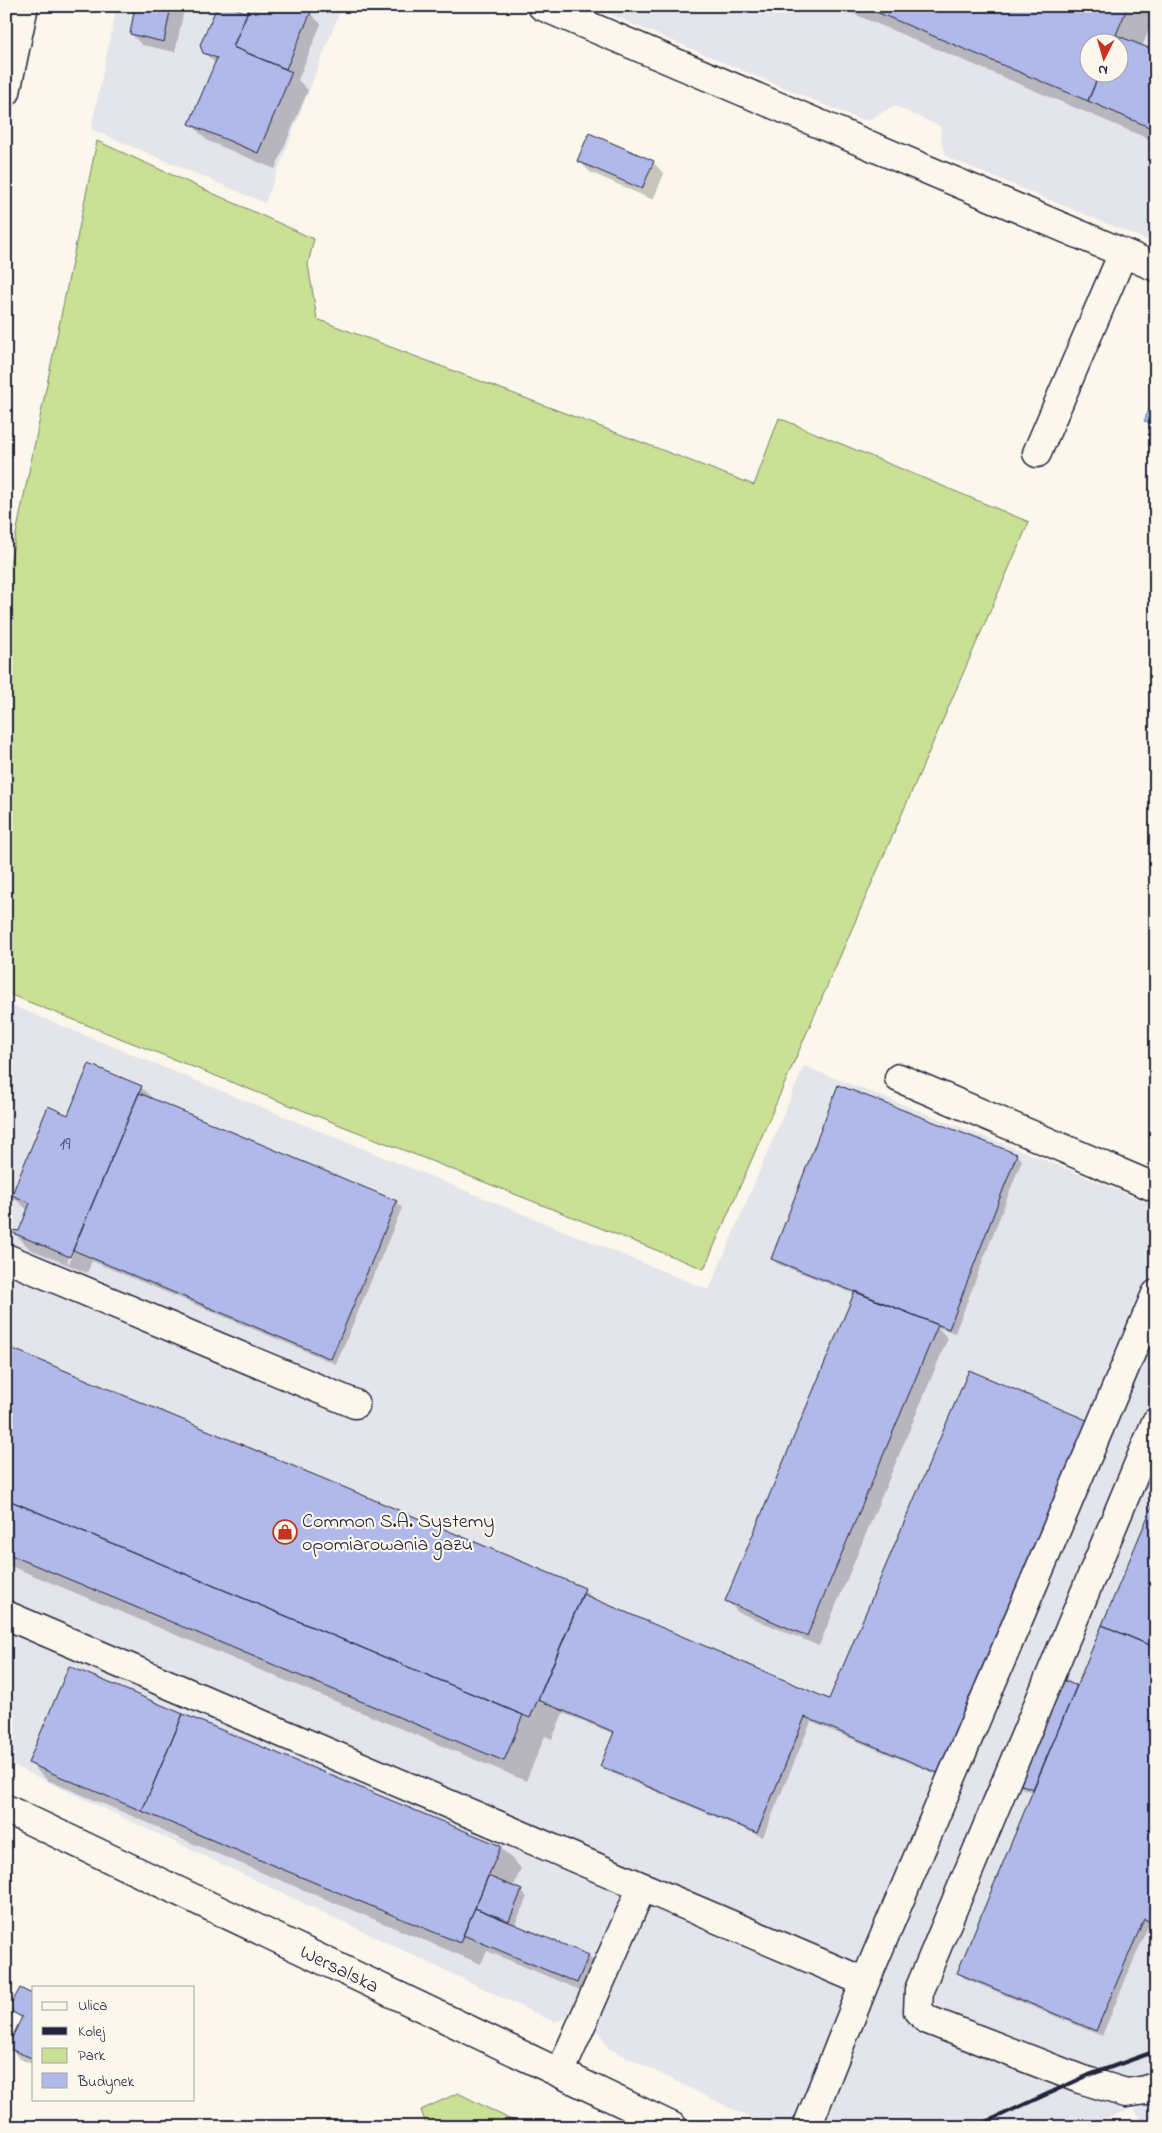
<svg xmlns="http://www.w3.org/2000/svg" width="1162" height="2133" font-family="'Indie Flower',sans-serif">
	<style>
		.built { fill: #e4e4eb; fill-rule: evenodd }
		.green { fill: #c9e095; stroke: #768168 }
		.water { fill: #91bdeb; stroke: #657fa5 }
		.shadow { fill: #0003; fill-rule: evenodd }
		.building { fill: #b0b9ea; stroke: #22223b }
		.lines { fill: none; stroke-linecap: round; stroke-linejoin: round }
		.minor-casing { stroke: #22223b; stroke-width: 31 }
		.minor { stroke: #fbf7ec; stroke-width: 28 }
		.rail { stroke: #22223b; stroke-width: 4 }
		.labels { text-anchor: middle; stroke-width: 4.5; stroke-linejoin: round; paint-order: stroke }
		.number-label { font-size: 18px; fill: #464867 }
		.poi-label { font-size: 20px; fill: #22223b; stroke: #fbf7ec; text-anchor: start }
		.street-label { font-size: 20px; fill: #22223b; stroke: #fbf7ec }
	</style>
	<rect width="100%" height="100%" fill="#fbf7ec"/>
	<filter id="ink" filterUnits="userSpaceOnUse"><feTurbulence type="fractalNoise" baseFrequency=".02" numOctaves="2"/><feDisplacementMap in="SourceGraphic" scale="10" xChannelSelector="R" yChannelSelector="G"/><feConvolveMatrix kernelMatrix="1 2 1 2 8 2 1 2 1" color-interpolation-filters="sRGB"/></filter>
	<g filter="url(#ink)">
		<!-- built -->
		<path class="built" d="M117,6H342L265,203L91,129Z
			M590,6H1156V244L951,159L946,155L942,145L940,126L894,106L868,120L858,119ZM1090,42H1120V72H1090Z
			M6,1003L709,1290L804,1066L1060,1166L1156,1206V2127H1144L1134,2107L1086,2127H769L608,2048L600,2033L568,2017L554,2022L6,1762Z"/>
		<!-- green -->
		<path class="green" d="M97,141L314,239L308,264L317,319L754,485L779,418L1029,522L704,1269L6,993V583Z
			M458,2093L525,2127H427L421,2110Z"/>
		<!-- water -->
		<path class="water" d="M1156,393V425L1144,421Z"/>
		<!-- shadow -->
		<path class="shadow" d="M137,6H185L175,52L142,45L131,34Z
			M227,6L248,15L310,13L321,24L298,80L308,90L275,169L208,141L191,124L216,64L204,52Z
			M835,6H1156V13L1142,47L1156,53V142ZM1090,42H1120V72H1090Z
			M579,161L653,162L664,174L653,200L590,172Z
			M141,1087L156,1102L396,1202L402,1208L336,1364L92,1261L87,1273L30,1249L13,1232L19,1233L29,1211L8,1193L14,1194L68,1116ZM73,1248L74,1250L69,1263L67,1262Z
			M1016,1155L1022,1160L955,1333L937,1327L948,1338L819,1646L738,1612L727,1601L855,1294L778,1264L773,1259Z
			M6,1348L584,1589L596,1602L830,1701L953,1781L811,1722L763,1837L607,1771L601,1766L614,1734L563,1713L552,1739L545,1736L526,1781L6,1564Z
			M1156,1501V1926L1149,1924L1102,2036L964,1978L958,1972L1033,1792L1021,1788L1016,1783L1064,1676L1070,1682L1069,1684L1077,1688Z
			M30,1763L500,1847L521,1868L513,1888L521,1891L527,1897L515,1925L588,1956L600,1967L589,1994L487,1951L481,1964L165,1832L160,1828L47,1780Z
			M34,1994V2065L20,2059L9,2047L22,2019L15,2012Z"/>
		<!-- building -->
		<path class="building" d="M135,6H171L164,42L130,34Z
			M219,6H230L247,13L233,47L292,72L258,153L189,124L217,58L203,53L200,45L216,9Z
			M250,6H297L311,12L286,69L233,47Z
			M862,6H1128L1113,42H1090V72H1100L1088,101Z
			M1116,35L1156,51V130L1088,101L1100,72H1120V42H1113Z
			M589,133L654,161L642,189L577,161Z
			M89,1064L142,1086L70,1257L11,1232L12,1230L19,1231L30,1203L7,1193L8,1190L13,1192L48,1106L68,1115Z
			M838,1085L1017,1154L949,1329L771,1259Z
			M139,1093L397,1201L331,1359L73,1250Z
			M855,1291L938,1325L807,1636L725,1601Z
			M6,1346L585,1588L530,1718L6,1499Z
			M969,1370L1096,1424L947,1777L805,1717L757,1833L600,1766L614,1732L538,1700L583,1594L829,1699Z
			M1156,1497V1648L1102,1625Z
			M6,1499L523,1715L504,1761L6,1553Z
			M1102,1625L1156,1648V1924L1144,1919L1096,2031L957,1973Z
			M69,1666L183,1714L142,1811L28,1763Z
			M1063,1680L1077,1686L1033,1789L1019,1784Z
			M183,1714L501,1846L460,1943L142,1811Z
			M488,1876L522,1890L509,1921L475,1908Z
			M475,1908L589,1955L577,1983L463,1935Z
			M20,1988L32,1994L34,1992V2059L7,2048L22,2017L14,2013L10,2006Z"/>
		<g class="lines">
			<!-- minor casing -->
			<g class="minor-casing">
				<path id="minor" d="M542,6L1156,267
					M6,92L24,6
					M1037,453L1123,253
					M899,1078L1156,1188
					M6,1258L355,1404
					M1156,1422L919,1990L918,2011L928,2020L1080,2079L1126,2093L1146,2090L1156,2086
					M6,1615L865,1982
					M6,1809L673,2127
					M560,2073L642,1887
					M807,2127L865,1982L1156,1294"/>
			</g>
			<!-- minor -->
			<use href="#minor" class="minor"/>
			<!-- rail -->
			<path class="rail" d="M975,2127L1089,2075L1156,2051"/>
		</g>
	</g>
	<!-- icons -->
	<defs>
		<g id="shop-ring" transform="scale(1.25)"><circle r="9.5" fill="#fbf7ec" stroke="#c8321e" stroke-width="1.5"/><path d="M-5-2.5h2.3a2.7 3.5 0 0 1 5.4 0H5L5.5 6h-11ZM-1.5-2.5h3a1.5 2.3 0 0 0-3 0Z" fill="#c8321e"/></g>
	</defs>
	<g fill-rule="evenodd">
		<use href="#shop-ring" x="285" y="1532"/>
	</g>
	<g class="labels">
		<!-- number labels -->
		<g class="number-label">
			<text x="65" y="1149">19</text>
		</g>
		<!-- poi labels -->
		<g class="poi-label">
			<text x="302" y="1527">Common S.A. Systemy<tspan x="302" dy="23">opomiarowania gazu</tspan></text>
		</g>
		<!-- street labels -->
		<g class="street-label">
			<text transform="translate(340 1968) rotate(26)" y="7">Wersalska</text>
		</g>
	</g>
	<!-- margin -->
	<rect width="1162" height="2133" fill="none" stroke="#fbf7ec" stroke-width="25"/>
	<rect x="12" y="12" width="1137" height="2108" fill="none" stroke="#22223b" stroke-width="2" filter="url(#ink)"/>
	<!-- legend -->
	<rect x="32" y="1986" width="162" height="115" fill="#fbf7ec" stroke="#a4a2a5"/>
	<rect x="42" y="2002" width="25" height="8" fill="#fbf7ec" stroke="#a4a2a5"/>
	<text x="78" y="2010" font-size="15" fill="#22223b">Ulica</text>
	<rect x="42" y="2027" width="25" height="8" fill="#22223b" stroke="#a4a2a5"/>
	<text x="78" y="2036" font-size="15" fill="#22223b">Kolej</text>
	<rect x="42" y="2048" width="25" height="15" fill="#c9e095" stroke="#a4a2a5"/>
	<text x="78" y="2060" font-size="15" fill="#22223b">Park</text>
	<rect x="42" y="2073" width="25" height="15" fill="#b0b9ea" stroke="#a4a2a5"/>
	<text x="78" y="2086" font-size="15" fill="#22223b">Budynek</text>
	<!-- north arrow -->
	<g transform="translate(1104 58) rotate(185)"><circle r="24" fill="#fbf7ec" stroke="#a4a2a5"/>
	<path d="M0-4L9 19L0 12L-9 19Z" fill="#c8321e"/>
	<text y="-8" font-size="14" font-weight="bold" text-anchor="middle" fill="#22223b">N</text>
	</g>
</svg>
